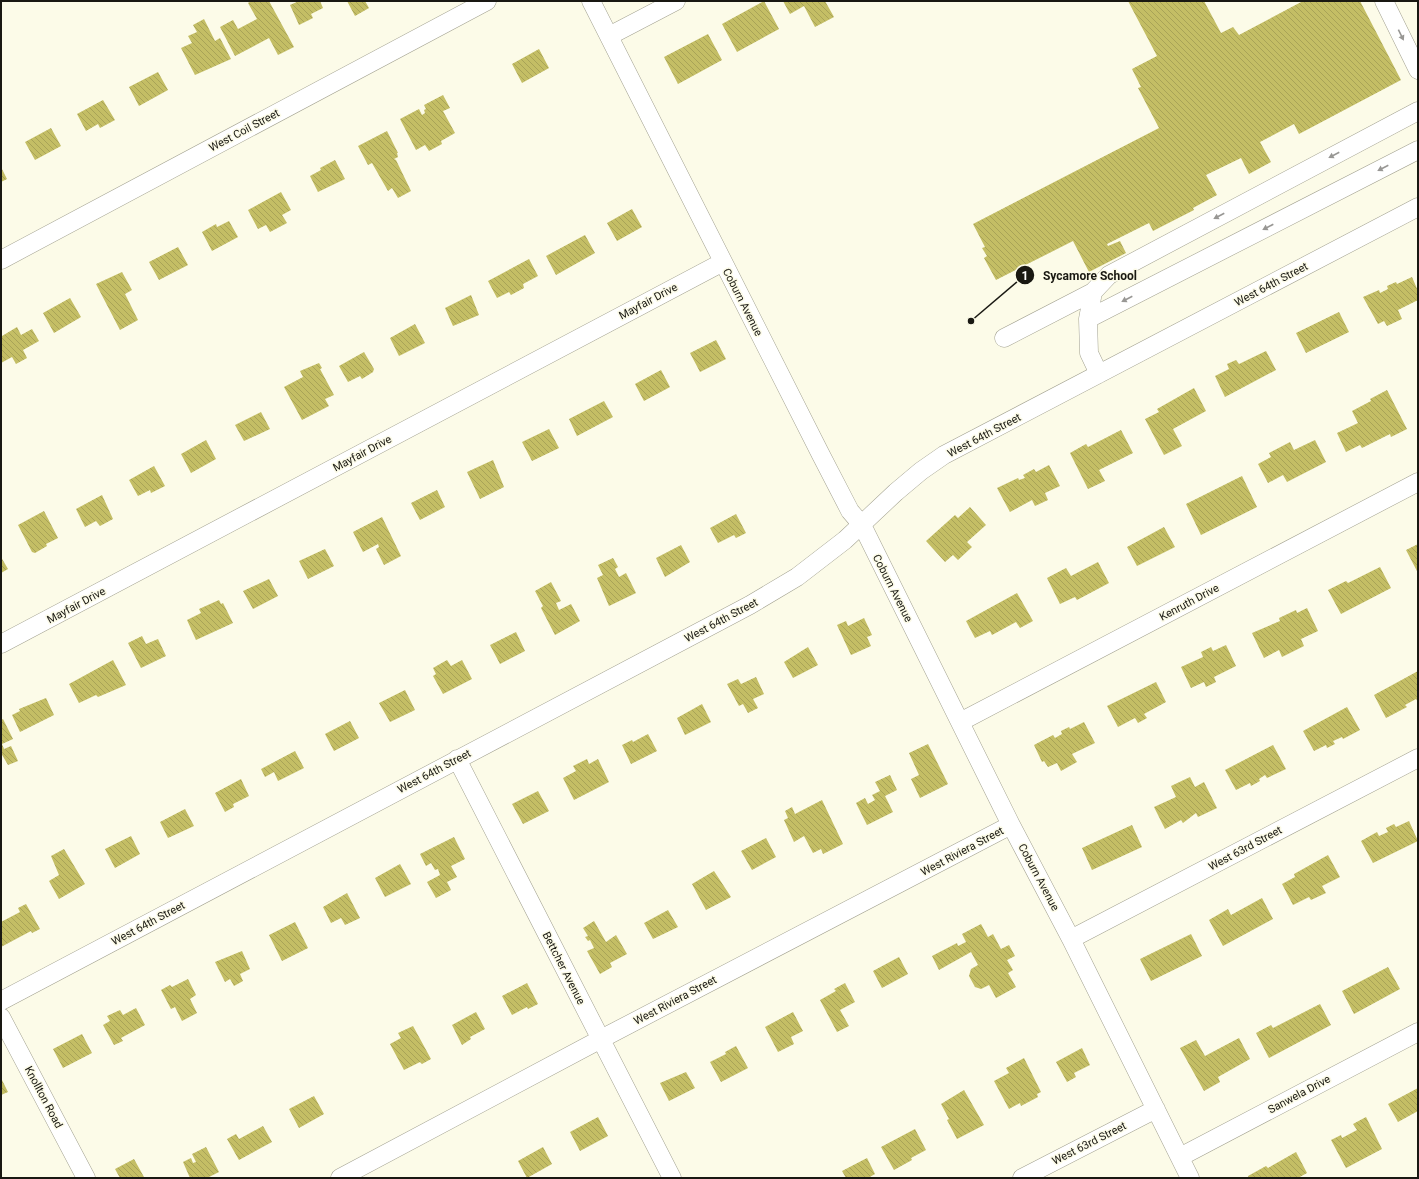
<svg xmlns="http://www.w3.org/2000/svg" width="1419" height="1179" font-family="Roboto,sans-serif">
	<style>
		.building { fill: url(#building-back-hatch) }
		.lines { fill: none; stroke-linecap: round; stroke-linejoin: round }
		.minor-casing { stroke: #a2a190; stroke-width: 19 }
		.minor { stroke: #fff; stroke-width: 18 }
		.oneway { fill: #989794 }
		.labels { text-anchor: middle; stroke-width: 3; stroke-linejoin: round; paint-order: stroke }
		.street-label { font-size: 11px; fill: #191812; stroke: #fcfbe8 }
		.leader { fill: none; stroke: #191812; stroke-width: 1.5 }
		.callout-dot { fill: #191812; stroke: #fcfbe8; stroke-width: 1.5 }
		.mark-label { font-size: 12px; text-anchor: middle; font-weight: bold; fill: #fff }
		.callout-label { font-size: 12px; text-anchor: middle; font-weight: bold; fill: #191812; stroke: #fcfbe8; stroke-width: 3; stroke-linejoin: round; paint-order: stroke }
	</style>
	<defs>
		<pattern id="building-back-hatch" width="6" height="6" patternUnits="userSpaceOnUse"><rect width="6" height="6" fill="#c4be65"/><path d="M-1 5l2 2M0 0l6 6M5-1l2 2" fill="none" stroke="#a8a357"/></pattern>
	</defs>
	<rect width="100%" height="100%" fill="#fcfbe8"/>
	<!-- building -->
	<path class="building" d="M251,1H269L294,47L278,55L269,38L235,56L220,27L233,20L238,29L257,19L248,3Z
		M299,1H320L323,8L311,14L313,18L299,25L290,5Z
		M347,1H365L369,8L355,16Z
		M764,1L779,29L737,52L722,24Z
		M783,1H825L834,17L815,27L804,6L790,14Z
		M1128,1H1204L1221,33L1233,27L1239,35L1303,1H1360L1401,80L1299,134L1294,124L1260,142L1271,162L1249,174L1241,158L1206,175L1217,195L1193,208L1194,210L1153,231L1149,223L1107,244L1108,246L1120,241L1126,253L1089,272L1073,241L996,280L984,258L987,256L982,248L985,247L973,224L1159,128L1138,88L1141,87L1132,69L1157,56Z
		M204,19L215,41L220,38L231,59L195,75L181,48L192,43L188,36L197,32L193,25Z
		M708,34L722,60L678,84L664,57Z
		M539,49L549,68L522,83L512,64Z
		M158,72L168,90L139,106L129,87Z
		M443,95L450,108L443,111L455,133L441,141L442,144L429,151L425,145L416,150L400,119L419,109L422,115L425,113L424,110L426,109L424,105Z
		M103,100L115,120L100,128L98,124L86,131L77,114Z
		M51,128L61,146L35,160L25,142Z
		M387,131L398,153H397L398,157L394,159L396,160L411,191L398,198L392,188L388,191L372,163L368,165L358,146Z
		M335,160L345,179L318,192L310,176L321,170L320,168Z
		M1,167L7,179L1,182Z
		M281,192L291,210L282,215L287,223L270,232L266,225L258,229L248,210Z
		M632,209L642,227L617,241L607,223Z
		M229,221L238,237L212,251L202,232L216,224L217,227Z
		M585,235L595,253L556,275L546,256Z
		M178,247L188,265L159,280L149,262Z
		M529,259L538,276L523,284L524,288L511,295L509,292L497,298L488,281Z
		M122,272L132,290L125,294L138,320L120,330L96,284Z
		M1412,277L1418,291V300L1398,310L1402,319L1387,326L1384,321L1378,324L1363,297L1379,290L1380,293L1388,289L1387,286L1396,282L1397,284Z
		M471,295L479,315L453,326L445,308Z
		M70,298L81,317L54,333L43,313Z
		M1339,312L1349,332L1306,353L1296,333Z
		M415,324L425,343L399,356L390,338Z
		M17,327L21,335L32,329L39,341L23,350L27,358L16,364L12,357L1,363L2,336Z
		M716,340L726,359L700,372L690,353Z
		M1266,351L1276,370L1225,397L1215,376L1229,369L1227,364L1236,360L1239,364Z
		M364,352L374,369L373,372L362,379L360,376L348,382L339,366Z
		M319,363L322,368L320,369L334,395L325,399L329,406L302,420L284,387L303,377L300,371Z
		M661,370L670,387L644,401L635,384Z
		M1194,388L1206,411L1173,429L1182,446L1164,455L1145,419L1159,412L1157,409Z
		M1387,390L1407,429L1391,437L1390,434L1362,448L1360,445L1346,452L1337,433L1358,423L1352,411L1371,401L1370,399Z
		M604,401L613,417L577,436L569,419Z
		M261,412L270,429L244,441L235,425Z
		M549,429L559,448L532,461L522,442Z
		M1121,430L1133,453L1099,470L1105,481L1088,489L1070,453L1086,444L1088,447Z
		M206,440L216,459L191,473L181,454Z
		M1315,440L1326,462L1287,482L1283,475L1268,483L1258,464L1271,457L1269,453L1290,442L1294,450Z
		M493,460L504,487L480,499L467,472Z
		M1049,465L1060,486L1045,493L1048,500L1035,506L1032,500L1010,512L997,488L1018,478L1019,480L1025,478L1023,475L1034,469L1036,472Z
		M154,466L165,486L151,493L150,490L138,496L129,480Z
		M1242,476L1257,507L1201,535L1186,504Z
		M437,490L445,507L420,520L411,503Z
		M102,495L113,519L100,526L96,521L85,527L76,509Z
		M970,507L986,525L967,542L972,547L958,560L953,555L945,562L926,541L955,515L958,518Z
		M44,511L58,538L46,544L47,546L35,553L32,552L18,525Z
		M736,514L746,533L736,538L734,535L718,543L710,528Z
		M382,517L401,556L384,565L376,549L379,547L378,544L363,552L353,532Z
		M1164,527L1175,547L1137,566L1127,547Z
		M1418,544V573L1406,550Z
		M681,545L690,562L665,577L656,558Z
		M325,549L334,566L308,579L299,561Z
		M1,557L8,569L1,573Z
		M613,558L618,567L615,569L619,577L626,573L636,593L609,606L597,578L603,575L598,565Z
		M1098,562L1109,583L1077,600L1075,597L1060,604L1047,578L1066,568L1071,576Z
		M1380,567L1391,588L1341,614L1328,590L1346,581L1348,583Z
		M269,579L278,596L253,609L243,591Z
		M551,582L561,601L556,603L559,610L571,604L580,621L555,635L541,608L543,606L535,591Z
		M1017,593L1033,621L1020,628L1016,622L992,635L990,631L975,638L966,621Z
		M219,600L221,604L223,603L233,623L196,640L187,620L201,613L199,609Z
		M1307,608L1318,631L1301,639L1304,646L1282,657L1279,650L1264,658L1252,633L1280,621L1279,618L1296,610L1297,613Z
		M864,618L872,635L867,637L871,646L851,655L837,625L846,621L848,626Z
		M516,632L525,651L500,664L490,645Z
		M142,636L146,644L158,639L166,656L141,668L128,643Z
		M1226,645L1236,666L1214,677L1216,682L1206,687L1204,682L1191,688L1181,667L1203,657L1201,652L1211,647L1213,651Z
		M808,647L818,665L793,678L784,662Z
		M113,660L126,685L98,697L96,695L79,703L69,684Z
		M447,660L451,666L462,660L472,679L443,694L433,676L436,674L433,668Z
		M1418,671V702L1416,699L1405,705L1407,707L1386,718L1374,695Z
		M756,677L764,694L753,699L758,708L748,713L743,704L739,706L727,684L738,679L741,684Z
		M1156,682L1166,702L1144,714L1147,718L1138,723L1135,718L1118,727L1107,706Z
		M405,690L415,710L390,722L379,703Z
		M46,698L54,715L20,732L12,715L20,711L19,709Z
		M702,704L711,722L685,735L677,718Z
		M1347,707L1360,730L1343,739L1342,737L1333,741L1335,744L1327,748L1326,745L1314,751L1303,731Z
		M3,719L13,739L2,744L4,749L11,746L18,761L8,765L1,753V720Z
		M350,721L359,738L334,751L325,734Z
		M1084,722L1095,743L1072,754L1077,762L1061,771L1057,763L1048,767L1044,761L1042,762L1034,745L1053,735L1055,738L1062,734L1061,731L1069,727L1070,729Z
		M648,734L657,751L631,764L622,745L632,740L633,742Z
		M928,744L948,784L920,798L911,779L919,775L909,753Z
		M1273,745L1286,769L1267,778L1265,775L1259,779L1260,781L1251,786L1250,783L1236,790L1225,770Z
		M295,751L304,768L278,781L274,772L265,777L261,769Z
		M587,759L589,764L598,759L609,782L574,800L563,778L576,771L573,766Z
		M890,775L897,790L885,796L893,812L867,825L856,803L865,798L868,804L875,800L872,795L880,791L875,782Z
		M1190,777L1195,787L1204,782L1217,808L1198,817L1196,813L1183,823L1181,820L1165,829L1154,807L1176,797L1171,786Z
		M241,779L249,796L233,804L234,807L225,812L215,793Z
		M538,791L549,811L523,824L512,804Z
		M822,800L843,844L823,854L821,849L813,853L804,836L794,842L784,820L788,818L785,811L792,807L795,814Z
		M185,809L194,826L168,838L160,822Z
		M1409,821L1418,841L1373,863L1361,841L1377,832L1379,836L1388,832L1386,828L1394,824L1396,827Z
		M1132,825L1142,847L1092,870L1082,848Z
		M131,836L140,854L115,868L105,849Z
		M454,837L465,859L451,866L457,877L447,882L451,890L436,898L427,882L440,875L438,869L435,870L431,863L426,866L420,854Z
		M766,838L776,857L752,870L741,851Z
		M64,849L85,884L59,899L49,881L59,875L51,856Z
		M1328,855L1340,877L1322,886L1326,893L1311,900L1309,897L1293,905L1282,884L1295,877L1294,874Z
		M400,864L411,884L385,897L375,878Z
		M714,871L731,897L706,910L692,884Z
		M347,893L360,918L345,925L341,918L331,923L323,907Z
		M1262,898L1273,919L1223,946L1209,920L1228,909L1231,915Z
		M26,904L40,929L32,933L31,931L1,947V922L20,912L18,908Z
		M668,910L678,927L653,939L644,923Z
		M594,921L606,942L616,935L627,954L610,963L612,967L600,974L587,951L594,948L590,940L588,941L585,937L588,936L583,928Z
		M295,922L308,948L282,961L269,935Z
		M981,924L988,937L993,934L1001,949L1009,945L1015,956L1007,960L1013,970L1008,973L1016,987L996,998L989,985L981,989L975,987L969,976L971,969L978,965L971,952L939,970L932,956L957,943L958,946L966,942L962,934Z
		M1191,934L1202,956L1151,981L1140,959Z
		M242,951L250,969L240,974L243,981L234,986L230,979L225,982L215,962Z
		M899,957L908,974L882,988L873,971Z
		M1388,967L1400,989L1354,1014L1342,991Z
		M188,979L196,995L190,999L197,1013L182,1021L175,1007L171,1009L161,990L170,985L172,987Z
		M527,983L538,1004L528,1009L527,1007L512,1015L502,996Z
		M845,983L855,1002L840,1010L849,1026L837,1032L820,1000L836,991L834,989Z
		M1320,1004L1331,1025L1269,1058L1256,1033L1271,1025L1273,1028Z
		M136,1008L145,1025L121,1038L123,1041L114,1045L103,1025L110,1021L107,1016L120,1010L123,1015Z
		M476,1012L485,1029L470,1037L471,1039L462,1045L452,1025Z
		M793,1012L803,1031L791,1037L794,1044L778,1052L765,1027Z
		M413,1026L431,1059L422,1064L420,1062L404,1070L390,1044L401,1038L398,1033Z
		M82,1034L92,1053L63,1068L53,1049Z
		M1239,1038L1250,1059L1218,1077L1220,1082L1204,1091L1180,1048L1196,1040L1205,1056Z
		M736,1046L748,1068L721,1082L710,1062L726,1054L725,1052Z
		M1082,1048L1090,1065L1074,1073L1076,1077L1067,1082L1056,1062Z
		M1024,1058L1041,1092L1037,1094L1038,1097L1021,1106L1020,1103L1009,1109L994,1081L1009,1073L1006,1068Z
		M686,1072L695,1088L669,1101L660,1083Z
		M1,1078L8,1092L1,1095Z
		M1418,1088V1111L1398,1122L1388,1104Z
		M964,1090L984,1125L957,1139L947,1120L949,1119L941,1104Z
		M314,1096L324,1114L299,1128L289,1109Z
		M598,1117L608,1136L580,1151L570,1132Z
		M1366,1117L1382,1149L1346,1168L1331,1140L1341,1135L1342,1138L1357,1130L1353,1124Z
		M263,1126L272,1142L239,1160L227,1139L236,1134L239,1139Z
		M915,1129L926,1150L911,1158L912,1160L894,1170L881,1147Z
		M206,1147L219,1172L207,1178H190L183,1162L191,1158L193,1163L196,1162L192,1154Z
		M543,1147L552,1164L527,1178L518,1161Z
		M1296,1152L1307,1173L1298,1178H1249L1248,1176L1266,1166L1268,1168Z
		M867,1158L875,1174L868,1178H846L842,1171Z
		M134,1159L144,1177L120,1178L115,1169Z"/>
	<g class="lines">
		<!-- minor casing -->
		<g class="minor-casing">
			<path id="minor" d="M591,1L821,455L850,511L862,525L1011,825L1071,939L1190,1178
				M1384,1L1418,70
				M609,36L676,1
				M1,260L487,1
				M1088,319L1093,292L1109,275L1418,111
				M1004,338L1093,292
				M1099,374L1089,353L1088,319L1418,150
				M1,644L723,262
				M960,722L1418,482
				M457,759L672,1178
				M1071,939L1418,758
				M1,1001L750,605L797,577L845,540L896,492L921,471L944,455L1418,207
				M1,1017L86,1178
				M1180,1157L1418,1032
				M340,1178L601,1039L1011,825
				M1022,1178L1156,1109"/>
		</g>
		<!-- minor -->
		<use href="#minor" class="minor"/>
	</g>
	<!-- one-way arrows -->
	<defs><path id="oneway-solid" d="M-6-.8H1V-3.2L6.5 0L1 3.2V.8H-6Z"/></defs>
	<g class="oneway">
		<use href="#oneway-solid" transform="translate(1401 35) rotate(64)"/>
		<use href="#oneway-solid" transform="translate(1334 155) rotate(152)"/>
		<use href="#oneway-solid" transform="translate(1383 168) rotate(153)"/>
		<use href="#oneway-solid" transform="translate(1219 216) rotate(152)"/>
		<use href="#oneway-solid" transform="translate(1268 227) rotate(153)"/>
		<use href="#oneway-solid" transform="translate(1127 299) rotate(153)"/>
	</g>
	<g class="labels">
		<!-- street labels -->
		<g class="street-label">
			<text transform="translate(244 130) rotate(-28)" y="4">West Coil Street</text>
			<text transform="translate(1271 284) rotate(-28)" y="4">West 64th Street</text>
			<text transform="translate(648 301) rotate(-28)" y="4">Mayfair Drive</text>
			<text transform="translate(743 302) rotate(63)" y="4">Coburn Avenue</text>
			<text transform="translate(984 435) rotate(-28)" y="4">West 64th Street</text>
			<text transform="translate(362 453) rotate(-28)" y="4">Mayfair Drive</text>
			<text transform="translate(893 588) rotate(63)" y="4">Coburn Avenue</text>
			<text transform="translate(1189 602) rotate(-28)" y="4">Kenruth Drive</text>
			<text transform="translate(76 605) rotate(-28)" y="4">Mayfair Drive</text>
			<text transform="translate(721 620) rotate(-28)" y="4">West 64th Street</text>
			<text transform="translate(434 771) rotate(-28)" y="4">West 64th Street</text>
			<text transform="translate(1245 848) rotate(-28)" y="4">West 63rd Street</text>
			<text transform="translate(962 851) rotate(-28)" y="4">West Riviera Street</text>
			<text transform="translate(1039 877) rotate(62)" y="4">Coburn Avenue</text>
			<text transform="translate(148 923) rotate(-28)" y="4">West 64th Street</text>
			<text transform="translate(564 968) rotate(63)" y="4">Bettcher Avenue</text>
			<text transform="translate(675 1000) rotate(-28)" y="4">West Riviera Street</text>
			<text transform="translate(1299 1094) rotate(-28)" y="4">Sanwela Drive</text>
			<text transform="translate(44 1097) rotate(62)" y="4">Knollton Road</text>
			<text transform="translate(1089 1143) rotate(-27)" y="4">West 63rd Street</text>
		</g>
	</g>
	<!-- callouts -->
	<path class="leader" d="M971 321L1025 275"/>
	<g class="callout-dot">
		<circle cx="971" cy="321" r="4"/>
		<circle cx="1025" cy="275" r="10"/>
	</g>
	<g class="mark-label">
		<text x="1025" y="280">1</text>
	</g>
	<g class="callout-label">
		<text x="1090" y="280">Sycamore School</text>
	</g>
	<!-- border -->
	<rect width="1419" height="1179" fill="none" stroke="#191812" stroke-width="4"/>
</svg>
